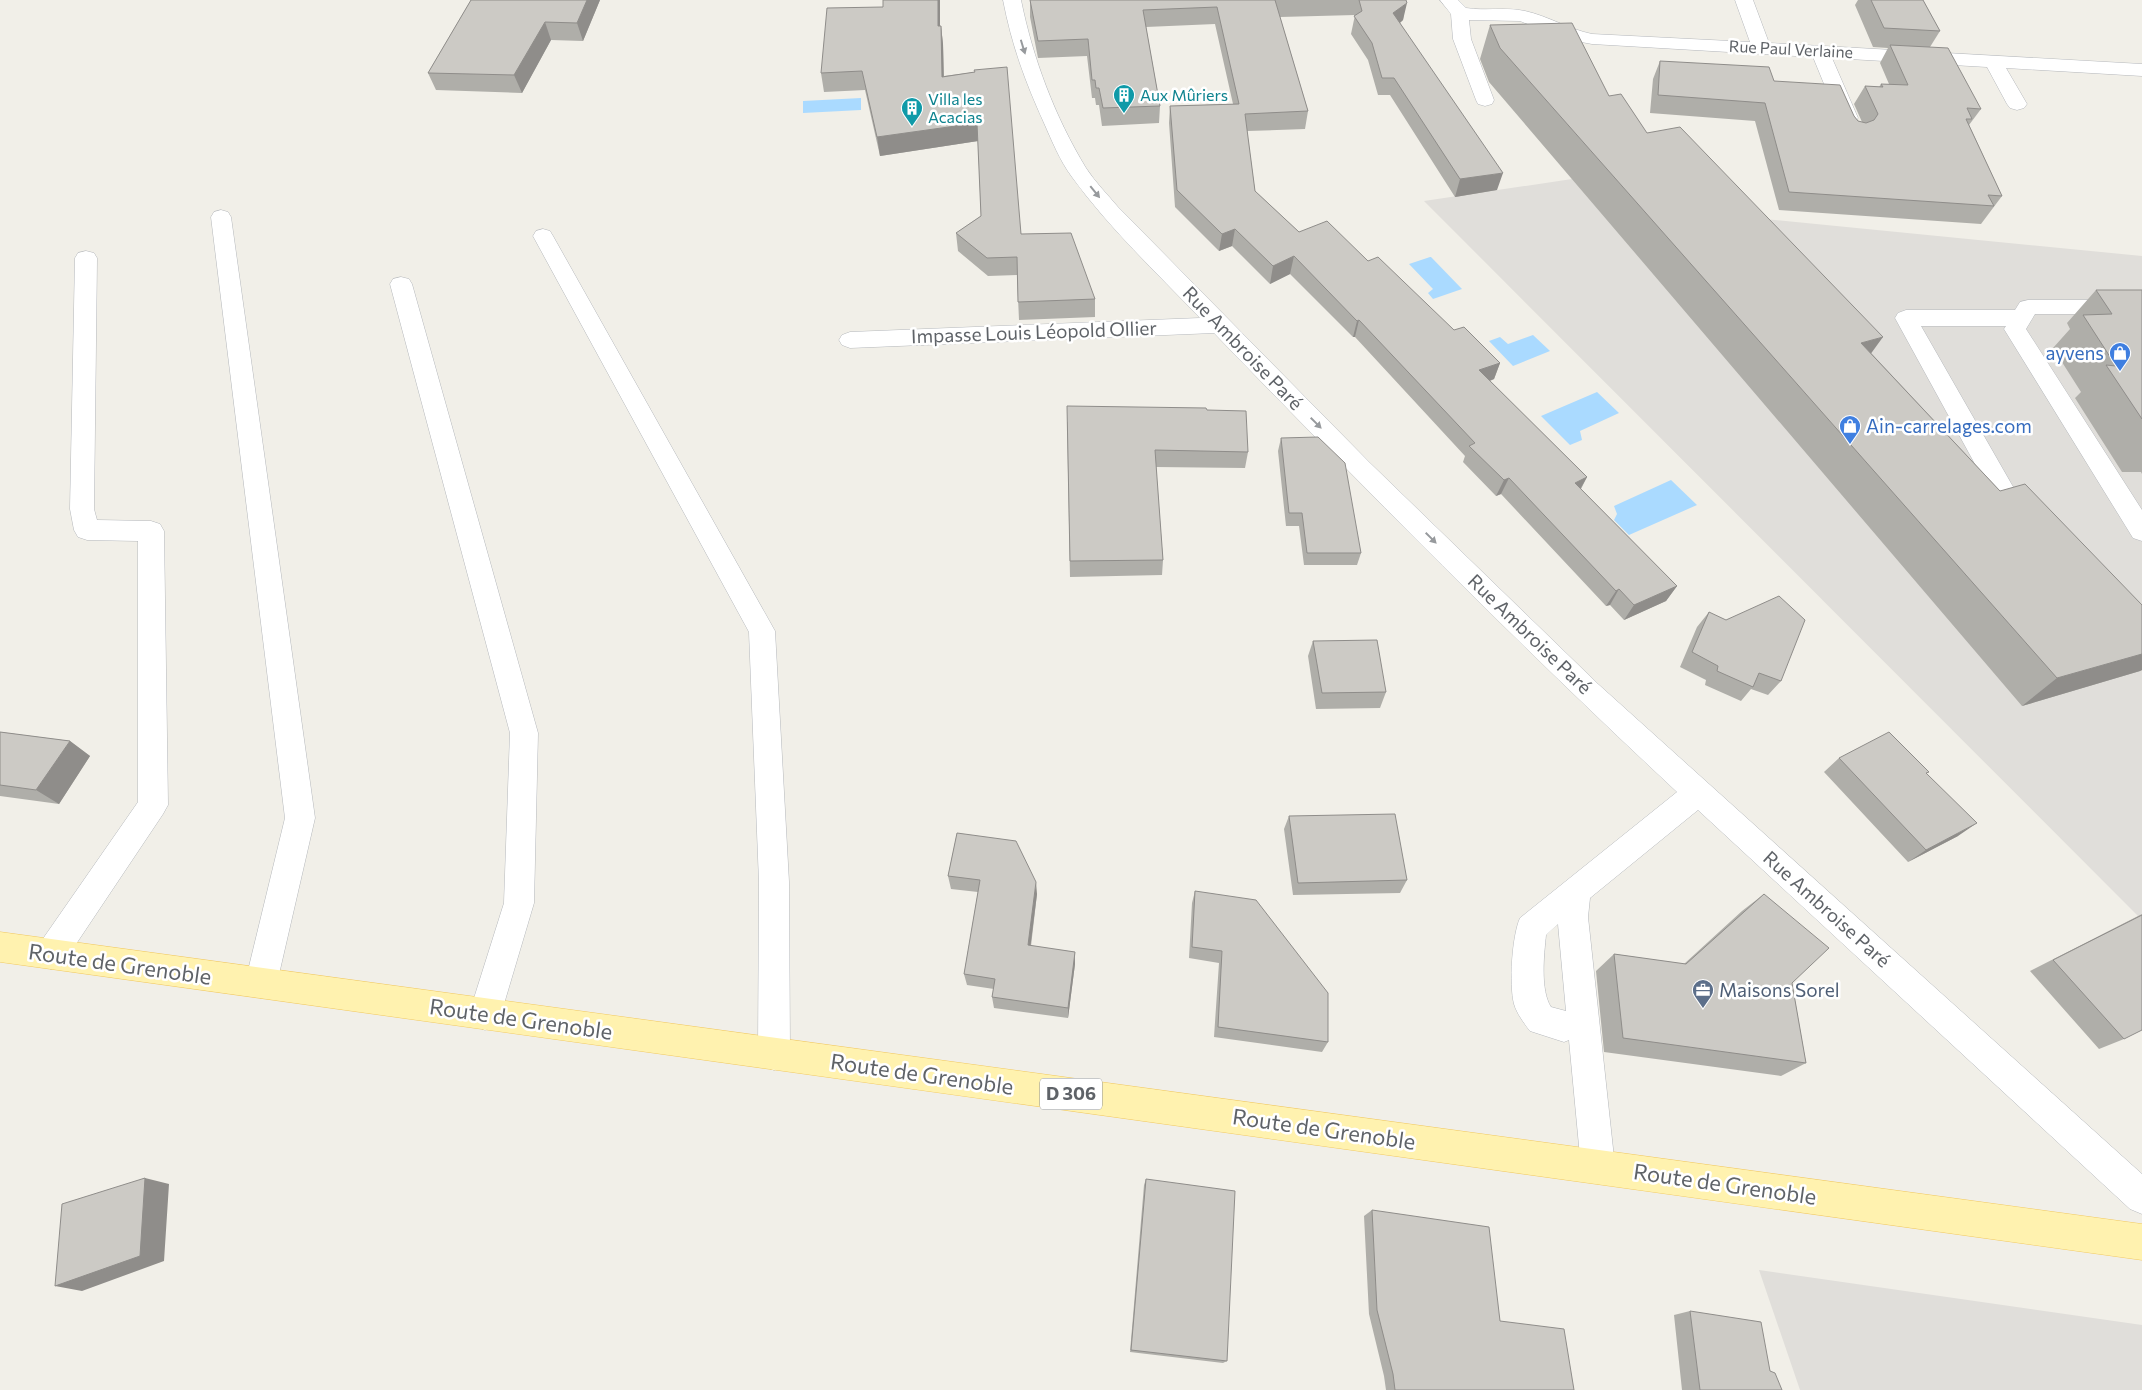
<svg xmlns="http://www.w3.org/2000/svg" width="2142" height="1390" font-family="Commissioner,sans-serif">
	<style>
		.industrial { fill: #e0deda }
		.water { fill: #aadaff }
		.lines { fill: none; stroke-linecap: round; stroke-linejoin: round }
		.minor-casing { stroke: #b5b8bc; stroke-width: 1 }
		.major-casing { stroke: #f2c960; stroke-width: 1 }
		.minor { fill: #fff; fill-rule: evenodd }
		.major { fill: #fff2af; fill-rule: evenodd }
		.wall { fill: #afaea9 }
		.shaded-wall { fill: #8f8d8a }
		.building { fill: #cccac5; stroke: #8f8d8a }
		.oneway { fill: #979a9d }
		.labels { text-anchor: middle; stroke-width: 5; stroke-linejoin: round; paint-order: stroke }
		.far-street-label { font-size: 16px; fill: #5f6368; stroke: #fff }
		.far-culture-label { font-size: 16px; fill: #0d838f; stroke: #fff; text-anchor: start }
		.shield { fill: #fff; stroke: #8f9295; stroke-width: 1 }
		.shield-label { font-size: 18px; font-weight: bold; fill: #5f6368 }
		.street-label { font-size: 19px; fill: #5f6368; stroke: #fff }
		.shop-label { font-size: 19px; fill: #366cbe; stroke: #fff; text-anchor: end }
		.service-label { font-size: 19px; fill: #4e5e75; stroke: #fff; text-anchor: start }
		.near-street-label { font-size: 22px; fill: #5f6368; stroke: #fff }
	</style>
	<rect width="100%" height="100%" fill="#f1efe8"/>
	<!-- industrial -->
	<path class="industrial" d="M1572,179L1714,214L2142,256V920L1424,201Z
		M1759,1270L2142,1325V1390H1800Z"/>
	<!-- water -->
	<path class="water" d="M861,98V110L803,113V101Z
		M1430,257H1431L1462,289L1433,299L1428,293L1433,289L1409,264Z
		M1533,335L1550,351L1513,366L1489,341L1500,337L1508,344Z
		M1597,392L1619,413L1580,431L1582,440L1570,445L1541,416Z
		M1671,480L1697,505L1629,535L1614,520L1617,514L1614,506Z"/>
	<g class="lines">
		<!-- minor casing -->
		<g class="minor-casing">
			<path id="minor" d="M1003,0H1021C1033,59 1055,117 1086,168C1095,182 1108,195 1118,207L1369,462L1598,684L2142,1174V1214L2130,1209L1698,810L1590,898L1588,917L1615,1167L1610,1179L1598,1184L1586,1179L1581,1167L1569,1040L1564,1042L1530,1031C1524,1023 1517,1014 1514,1004C1509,984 1512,936 1520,918L1677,792C1518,644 1365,489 1214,333L850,348L842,345L839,340L842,335L850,332L1200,318C1156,272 1109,228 1072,177C1060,161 1052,141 1044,123C1025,81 1012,46 1003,0ZM1558,924L1566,1011L1551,1007C1540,990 1544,955 1546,935Z
				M1440,0H1458L1466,8C1485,11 1506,7 1525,11C1548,16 1568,29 1592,34L1750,42L1735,0H1753L1769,43L2142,64V76L2006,68L2027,104L2024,108L2017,110L2010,108L2007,104L1987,67L1832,58L1858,118L1855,122L1848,124L1841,122L1838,118L1813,57L1592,44L1565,39L1520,21L1469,20L1471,39L1494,100L1492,104L1485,106L1478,104L1476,100L1453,39L1451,14Z
				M221,210L228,212L231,217L315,818L277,983L272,994L261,998L250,994L245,983L285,818L211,217L214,212Z
				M543,229L550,231L553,236L775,631L789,882L790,1054L786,1066L774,1070L762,1066L758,1054L759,882L749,632L533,236L536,231Z
				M86,251L94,253L97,258L94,509L97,520L151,521L160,524L164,531L168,805L163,814L62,965L51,969L40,965L35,954L40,943L138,802V541L87,540L78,537L74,530L70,509L75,258L78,253Z
				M401,277L409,279L412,284L538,733L534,903L501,1014L496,1025L485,1030L474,1025L469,1014L504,903L510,733L390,284L393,279Z
				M2028,300H2142V314H2035L2026,329L2142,510V541L2133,538L2004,329L2006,326H1921L2016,492L2036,512L2039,519L2036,526C2018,531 2010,517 1998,506L1895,318L1898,313L1906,310H2015L2020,302Z"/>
		</g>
		<!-- major casing -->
		<g class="major-casing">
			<path id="major" d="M0,932L2142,1224V1260L0,962Z"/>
		</g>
		<!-- minor -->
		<use href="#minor" class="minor"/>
		<!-- major -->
		<use href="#major" class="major"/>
	</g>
	<!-- wall -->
	<path class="wall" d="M471,0H600L583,41L551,40L522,93L436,90L428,73Z
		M883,0H940V26H941L943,44L944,76L975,72L1021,234L1095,299V317L1019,320L1017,275L988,276L958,251L956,233L981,216L978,141L880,156L865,90L824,92L821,73L883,7Z
		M1030,0H1406L1403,20L1400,23L1497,190L1455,197L1390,95H1378L1368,60L1351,34L1355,15L1280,17L1308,111L1305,129L1247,131L1255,191L1299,232L1368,261L1454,330L1500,363L1494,379L1490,381L1587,477L1581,489L1677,586L1666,601L1624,620L1610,605L1606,606L1501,494L1496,496L1463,462L1465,456L1355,337H1353L1290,274L1270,284L1232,246L1219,251L1175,207L1169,123L1170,106L1233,104L1215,24L1146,27L1160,106L1159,123L1102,126L1099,105H1096L1095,98H1092L1087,56L1038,58L1030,17Z
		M1858,0H1923L1940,31L1930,47L1981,109L1969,125L2002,196L1981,224L1779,210L1755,121L1650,113L1653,79L1660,61L1774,81L1854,116L1858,121L1862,122L1854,104L1865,86L1879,87L1881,84H1889L1880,63L1888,48L1873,47L1855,5Z
		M1490,25L1609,96L1871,353L2000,491L2142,605V670L2140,671L2022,706L1489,82L1480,59Z
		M2096,290H2142V474L2141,472H2122L2075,398L2081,392L2053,348L2070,329L2067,323Z
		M1207,410L1248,452L1245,468L1156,467L1163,560L1162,575L1070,577L1067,422Z
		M1281,438L1361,553L1357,565H1304L1299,526H1286L1278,451Z
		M1709,612L1781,681L1768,695L1751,689L1741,701L1705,685L1706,680L1680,667L1697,627Z
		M1313,641L1386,692L1380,708L1316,709L1308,656Z
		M0,732L70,741L90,756L59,804L0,796Z
		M1839,758L1927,774L1958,836L1908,862L1824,772Z
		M1289,816L1407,880L1400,893L1293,895L1284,829Z
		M957,833L1037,894L1031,946L1075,952V964L1068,1018L994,1008L992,997L994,989L967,985L964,974L978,892L951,889L948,876Z
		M1195,891L1328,1042L1322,1052L1214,1037L1219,963L1189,958L1192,903Z
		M1764,894L1792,983L1806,1063L1781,1076L1604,1052L1596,971L1614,954L1684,964L1742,911Z
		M2142,914L2124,1039L2099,1049L2030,971Z
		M1146,1179L1227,1361L1223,1363L1130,1352L1144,1185Z
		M1372,1210L1500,1321L1574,1390H1386L1384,1376L1369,1314L1364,1216Z
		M1690,1311L1770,1371L1782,1390H1682L1674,1315Z"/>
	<!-- shaded-wall -->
	<path class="shaded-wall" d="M587,0H600L583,41L577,23Z
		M938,0H940V45L938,26Z
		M1407,3L1403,20L1390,31L1393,13Z
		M545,22L551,40L522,93L514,75Z
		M941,26L943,44L944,95L942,77Z
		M977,123L978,141L880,156L877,137Z
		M1503,173L1497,190L1455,197L1460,179Z
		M1235,229L1232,246L1219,251L1222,234Z
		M1294,256L1290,274L1270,284L1273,266Z
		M1359,320L1355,337H1353L1357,321Z
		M1883,337L1859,370L1861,343Z
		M1500,363L1494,379L1473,387L1479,370Z
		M1587,477L1578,493L1575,483Z
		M1509,478L1501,494L1496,496L1504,480Z
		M1677,586L1666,601L1624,620L1634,605Z
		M1619,589L1610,605L1606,606L1616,591Z
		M2142,654V670L2140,671L2022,706L2057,678Z
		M70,741L90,756L59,804L36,790Z
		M1977,823L1958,836L1908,862L1926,850Z
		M1036,882L1037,894L1029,957L1028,945Z
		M1075,952V964L1068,1018V1008Z
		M145,1178L169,1184L164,1261L82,1291L55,1286Z"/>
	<!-- building -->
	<path class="building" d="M471,0H587L577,23L545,22L514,75L428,73Z
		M883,0H938V26H941L942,77L975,72L974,70L1007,67L1021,234L1071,233L1095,299L1018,302L1017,257L987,258L956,233L981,216L977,123L877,137L862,71L821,73L827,8L883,7Z
		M1030,0H1275L1308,111L1245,114L1255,191L1299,232L1327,221L1368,261L1378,257L1454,330L1464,327L1500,363L1479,370L1587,477L1575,483L1677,586L1634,605L1619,589L1616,591L1509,478L1504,480L1469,446L1475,443L1359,320L1357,321L1294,256L1273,266L1235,229L1222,234L1177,190L1170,106L1239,104L1217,7L1143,10L1160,106L1103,108L1099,88H1096L1095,80H1092L1088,39L1038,41Z
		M1359,0H1406L1407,3L1393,13L1503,173L1460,179L1394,78H1382L1372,43L1354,16L1362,11Z
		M1871,0H1923L1940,31L1884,28Z
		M1572,23L1609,96L1621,94L1647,133L1680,127L1883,337L1861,343L2000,491L2025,484L2142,605V654L2057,678L1500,48L1490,25Z
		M1890,45L1948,48L1981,109L1967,108L1972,119H1966L2002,196L1988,195L1994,206L1789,192L1765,103L1658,95L1660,61L1769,67L1774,81L1840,85L1854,116L1858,121L1866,123L1874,120L1878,114L1865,86L1883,87L1881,84L1908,85Z
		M2096,290H2142V419L2106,365L2116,366L2083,315L2112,314Z
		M1067,406L1206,408L1207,410L1246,411L1248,452L1155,450L1163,560L1070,561Z
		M1318,437L1345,463L1361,553H1307L1302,513H1289L1281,438Z
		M1779,596L1805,620L1781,681L1759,673L1753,687L1717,671L1718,666L1692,652L1709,612L1726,620Z
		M1377,640L1386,692L1322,693L1313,641Z
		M0,732L70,741L36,790L0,785Z
		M1889,732L1929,772L1926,773L1977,823L1926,850L1839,758Z
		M1395,814L1407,880L1298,883L1289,816Z
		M957,833L1016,841L1036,882L1028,945L1075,952L1068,1008L992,997L995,979L964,974L980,880L948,876Z
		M1195,891L1256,900L1328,993V1042L1218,1027L1222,951L1192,947Z
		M1764,894L1829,948L1792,983L1806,1063L1623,1038L1614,954L1686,964Z
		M2142,915V1030L2124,1039L2053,960Z
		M145,1178L140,1256L55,1286L62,1204Z
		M1146,1179L1235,1191L1227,1361L1131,1350Z
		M1372,1210L1489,1227L1500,1321L1564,1329L1574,1390H1395L1393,1374L1377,1310Z
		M1690,1311L1761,1322L1770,1371L1775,1373L1782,1390H1700Z"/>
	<!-- one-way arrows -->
	<defs><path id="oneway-solid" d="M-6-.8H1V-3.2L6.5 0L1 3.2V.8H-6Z" transform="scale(1.25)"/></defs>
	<g class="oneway">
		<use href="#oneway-solid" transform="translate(1023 47) rotate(73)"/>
		<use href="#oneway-solid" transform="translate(1095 192) rotate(51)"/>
		<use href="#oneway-solid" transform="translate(1316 423) rotate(45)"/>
		<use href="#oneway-solid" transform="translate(1431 538) rotate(45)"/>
	</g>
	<!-- icons -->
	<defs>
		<g id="building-pin" transform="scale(1.125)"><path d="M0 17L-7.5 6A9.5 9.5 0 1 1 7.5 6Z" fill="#0f9aa8" stroke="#fff"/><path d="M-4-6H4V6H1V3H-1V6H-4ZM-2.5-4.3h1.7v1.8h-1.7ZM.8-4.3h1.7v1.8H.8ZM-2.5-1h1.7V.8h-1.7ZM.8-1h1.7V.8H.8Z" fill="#fff"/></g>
		<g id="shop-pin" transform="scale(1.125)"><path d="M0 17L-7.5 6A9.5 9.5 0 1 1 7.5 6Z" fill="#3f7fe0" stroke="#fff"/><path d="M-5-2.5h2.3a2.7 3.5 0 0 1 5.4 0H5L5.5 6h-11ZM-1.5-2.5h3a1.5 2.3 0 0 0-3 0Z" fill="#fff"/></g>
		<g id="office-pin" transform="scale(1.125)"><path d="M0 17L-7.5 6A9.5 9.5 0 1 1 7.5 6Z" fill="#5c6f8a" stroke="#fff"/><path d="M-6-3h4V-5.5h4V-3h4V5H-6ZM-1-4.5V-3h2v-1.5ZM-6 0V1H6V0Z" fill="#fff"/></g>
	</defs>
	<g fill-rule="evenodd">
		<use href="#building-pin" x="1124" y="95"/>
		<use href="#building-pin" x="912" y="108"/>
		<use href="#shop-pin" x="2120" y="353"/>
		<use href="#shop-pin" x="1850" y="426"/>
		<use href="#office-pin" x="1703" y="990"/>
	</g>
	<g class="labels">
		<!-- far-street labels -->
		<g class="far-street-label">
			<text transform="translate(1791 49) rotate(3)" y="6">Rue Paul Verlaine</text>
		</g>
		<!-- far-culture labels -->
		<g class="far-culture-label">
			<text x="1140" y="101">Aux Mûriers</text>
			<text x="928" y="105">Villa les<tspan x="928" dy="18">Acacias</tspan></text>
		</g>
		<!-- shield labels -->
		<rect class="shield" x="1040" y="1078.5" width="62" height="31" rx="4"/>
		<g class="shield-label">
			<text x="1071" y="1100">D 306</text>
		</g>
		<!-- street labels -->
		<g class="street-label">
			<text transform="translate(1034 332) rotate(-2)" y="7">Impasse Louis Léopold Ollier</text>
			<text transform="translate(1243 348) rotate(46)" y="7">Rue Ambroise Paré</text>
			<text transform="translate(1530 634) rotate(44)" y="7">Rue Ambroise Paré</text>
			<text transform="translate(1827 909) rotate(42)" y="7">Rue Ambroise Paré</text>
		</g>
		<!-- shop labels -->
		<g class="shop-label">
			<text x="2104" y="360">ayvens</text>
			<text x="1866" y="433" text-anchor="start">Ain-carrelages.com</text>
		</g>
		<!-- service labels -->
		<g class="service-label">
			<text x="1719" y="997">Maisons Sorel</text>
		</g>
		<!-- near-street labels -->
		<g class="near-street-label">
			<text transform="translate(120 964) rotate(8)" y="8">Route de Grenoble</text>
			<text transform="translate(521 1019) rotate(8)" y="8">Route de Grenoble</text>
			<text transform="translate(922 1074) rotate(8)" y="8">Route de Grenoble</text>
			<text transform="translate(1324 1129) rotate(8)" y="8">Route de Grenoble</text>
			<text transform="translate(1725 1184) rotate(8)" y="8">Route de Grenoble</text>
		</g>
	</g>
</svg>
